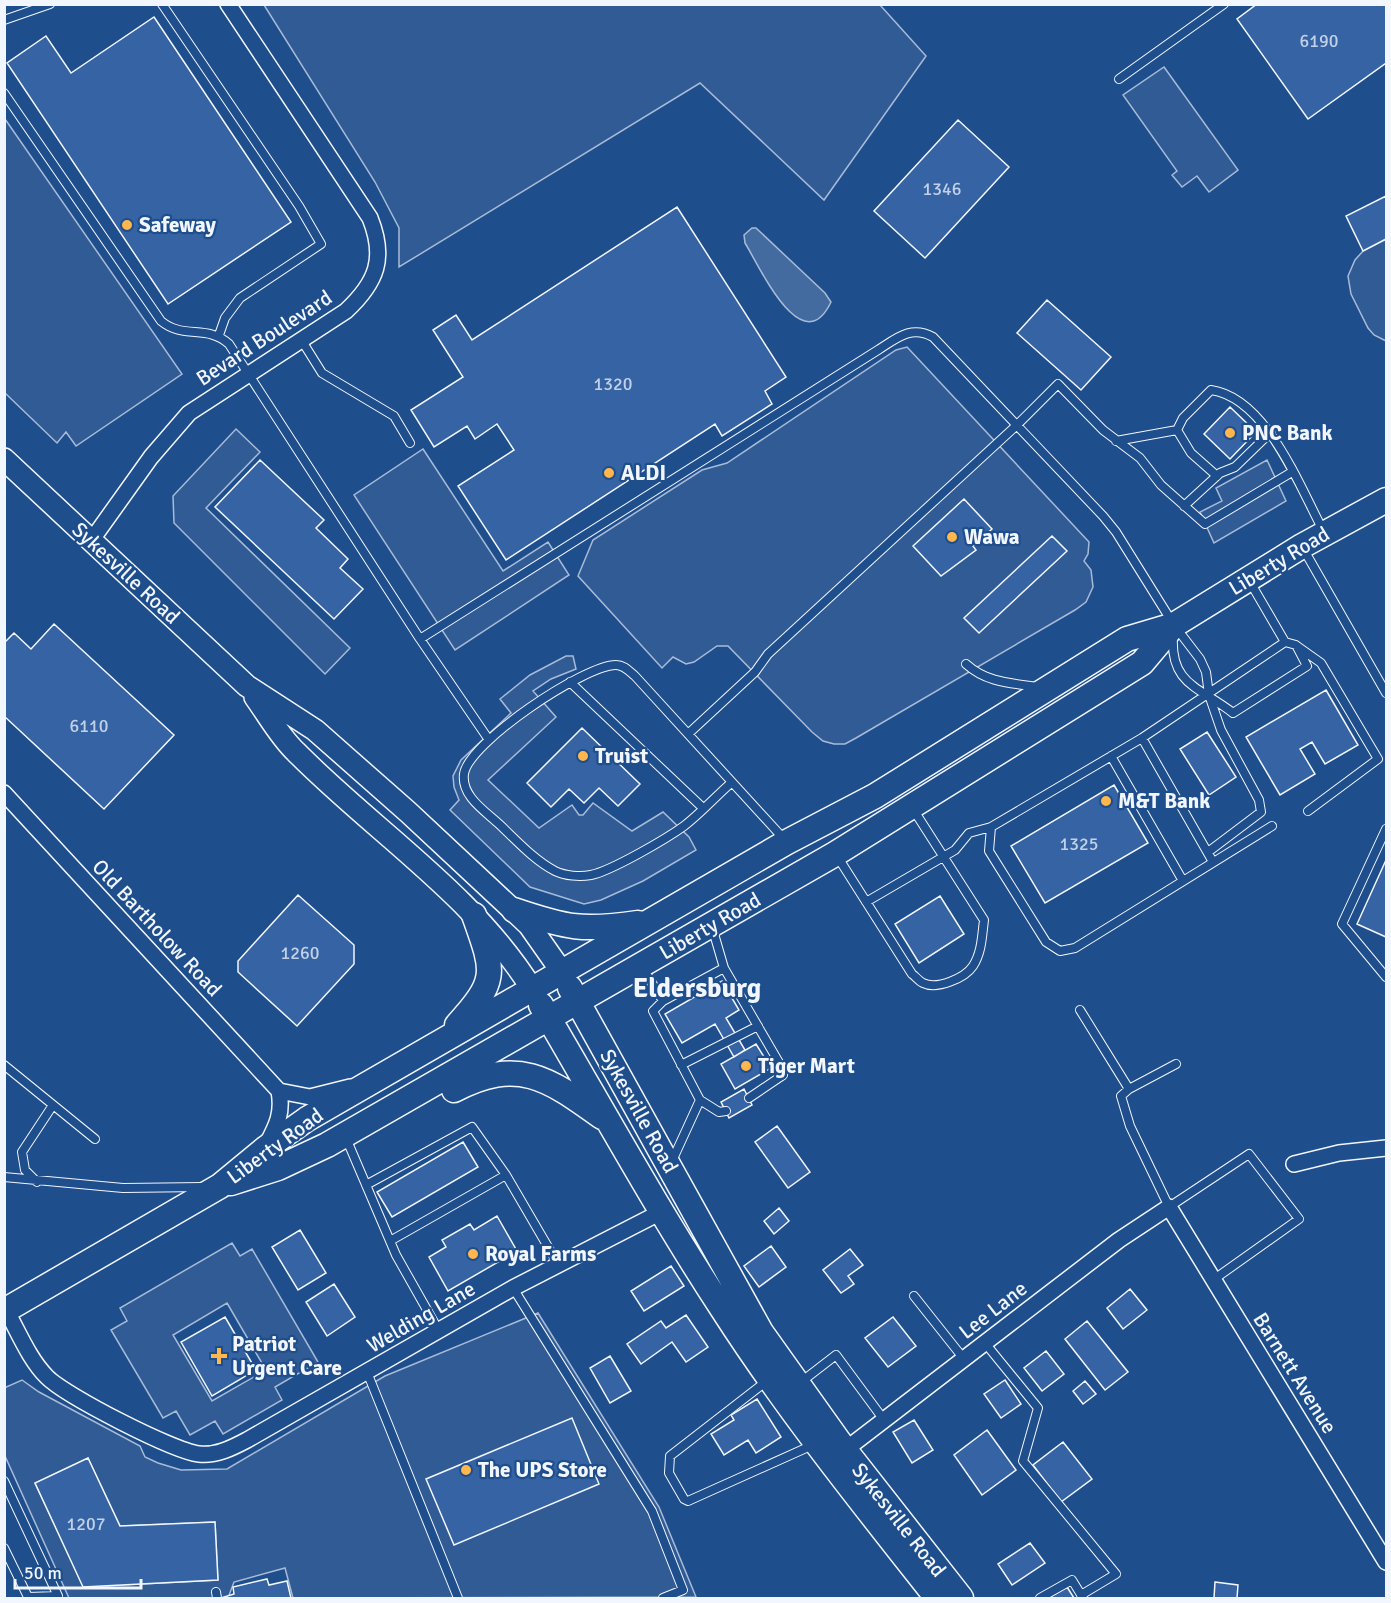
<svg xmlns="http://www.w3.org/2000/svg" width="1391" height="1603" font-family="Signika,sans-serif">
	<style>
		.built { fill: #305b95; stroke: #a8bbd7; stroke-width: 1.5; fill-rule: evenodd }
		.water { fill: #446ba0; stroke: #a8bbd7; stroke-width: 1.5 }
		.building { fill: #3563a3; stroke: #f2f6ff; stroke-width: 1.5 }
		.lines { fill: none; stroke-linecap: round; stroke-linejoin: round }
		.lane-casing { stroke: #f2f6ff; stroke-width: 10 }
		.street-casing { stroke: #f2f6ff; stroke-width: 18 }
		.secondary-casing { stroke: #f2f6ff; stroke-width: 24 }
		.primary-casing { stroke: #f2f6ff; stroke-width: 27 }
		.lane { stroke: #1f4e8c; stroke-width: 8 }
		.street { stroke: #1f4e8c; stroke-width: 15 }
		.secondary { stroke: #1f4e8c; stroke-width: 21 }
		.primary { stroke: #1f4e8c; stroke-width: 24 }
		.poi-dot { fill: #ffb74d; stroke: #1f4e8c; stroke-width: 2 }
		.labels { text-anchor: middle; stroke-width: 4.5; stroke-linejoin: round; paint-order: stroke }
		.number-label { font-size: 18px; fill: #c3d1e8 }
		.poi-label { font-size: 21px; font-weight: bold; fill: #f2f6ff; stroke: #1f4e8c; text-anchor: start }
		.street-label { font-size: 21px; fill: #f2f6ff; stroke: #1f4e8c }
		.district-label { font-size: 27px; font-weight: bold; fill: #f2f6ff; stroke: #1f4e8c }
	</style>
	<rect width="100%" height="100%" fill="#1f4e8c"/>
	<!-- built -->
	<path class="built" d="M264,5H880L926,56L824,200L700,83L399,267V228L375,182Z
		M1164,67L1238,170L1209,192L1197,176L1182,187L1172,175L1177,171L1123,95Z
		M5,119L182,374L76,446L66,432L57,443L5,393Z
		M1386,239V341L1374,335L1368,328L1351,294L1348,276L1355,260L1363,251Z
		M907,347L1089,542L1088,554L1084,561L1091,570L1093,587L1086,602L1075,610L856,738L845,744H834L823,741L812,732L728,646H717L694,662L686,664L673,657L662,668L578,576L593,540L702,470L727,463L896,350Z
		M236,429L260,452L206,508L350,648L325,674L174,523L173,496Z
		M423,449L503,571L548,542L569,575L455,650L354,495Z
		M1267,460L1286,501L1214,543L1200,512L1222,501L1216,488Z
		M566,656H573L576,669L551,679L533,691L556,717L488,780L539,828L572,805L579,815H583L593,803L632,831L663,812L689,837L696,850L643,881L601,900L584,904L530,887L450,810L459,800L454,787L453,776L461,760L511,713L500,699L530,675Z
		M232,1243L240,1256L252,1249L318,1362L275,1387L282,1400L223,1434L215,1421L190,1435L176,1411L163,1418L111,1330L127,1321L120,1308ZM227,1303L266,1370L212,1401L173,1335Z
		M538,1313L659,1507L696,1597L293,1598L285,1568L234,1582L228,1598H69L5,1456L4,1388L22,1380L39,1392L140,1446L145,1457L158,1463L181,1470L227,1469L385,1376ZM88,1458L120,1526L215,1522L218,1580L84,1587L35,1483Z"/>
	<!-- water -->
	<path class="water" d="M752,228H756L825,293L831,302C802,363 759,265 745,243L744,235Z"/>
	<!-- building -->
	<path class="building" d="M1257,4H1386V63L1308,119L1237,19Z
		M154,17L291,222L168,304L7,63L46,36L71,73Z
		M958,120L1009,167L925,258L874,211Z
		M1386,196V239L1363,251L1346,216Z
		M677,207L786,377L765,391L772,404L722,436L715,424L506,560L458,486L514,450L497,424L475,439L467,426L434,447L411,410L463,377L433,330L456,315L472,340Z
		M1047,300L1111,357L1081,390L1017,333Z
		M1230,407L1256,432L1230,459L1204,434Z
		M260,460L324,520L316,528L348,559L340,568L363,589L334,619L215,507Z
		M964,499L992,529L973,546L976,550L941,576L913,546Z
		M1052,536L1067,551L979,633L964,618Z
		M54,624L174,735L104,809L4,716V643L14,633L31,649Z
		M1326,690L1358,745L1325,764L1312,742L1300,749L1315,774L1280,795L1246,737Z
		M582,728L640,784L618,806L599,788L584,803L569,789L551,807L527,783Z
		M1207,732L1236,777L1209,795L1180,749Z
		M1114,785L1148,843L1045,903L1011,846Z
		M1386,860V937L1357,924Z
		M298,895L354,945V964L297,1026L238,972V961Z
		M940,896L964,934L919,963L895,924Z
		M722,981L739,1010L726,1018L745,1050L734,1057L715,1024L682,1043L665,1014Z
		M756,1044L771,1068L735,1089L721,1064Z
		M744,1089L752,1105L729,1118L721,1102Z
		M777,1126L810,1172L788,1188L755,1142Z
		M463,1142L478,1167L392,1217L377,1192Z
		M779,1208L789,1221L774,1234L764,1221Z
		M497,1216L517,1251L448,1291L429,1257L446,1247L442,1240L470,1224L474,1230Z
		M300,1230L326,1273L298,1290L272,1247Z
		M771,1246L786,1267L759,1287L744,1266Z
		M850,1249L863,1265L848,1276L854,1284L841,1293L823,1270Z
		M671,1266L684,1286L644,1311L631,1291Z
		M334,1284L355,1317L327,1336L306,1302Z
		M1130,1289L1147,1310L1123,1329L1107,1308Z
		M686,1315L708,1347L686,1362L672,1342L641,1364L627,1344L661,1321L666,1328Z
		M225,1317L256,1370L212,1396L181,1342Z
		M893,1317L916,1346L888,1367L865,1338Z
		M1087,1321L1128,1372L1105,1390L1065,1339Z
		M1046,1351L1064,1374L1042,1391L1024,1368Z
		M610,1356L631,1391L610,1403L590,1368Z
		M1005,1380L1021,1404L1001,1418L984,1394Z
		M1085,1381L1096,1394L1083,1404L1073,1391Z
		M757,1399L781,1437L756,1453L748,1440L724,1455L711,1434L734,1420L731,1415Z
		M572,1418L599,1484L454,1545L426,1479Z
		M914,1420L933,1450L912,1463L893,1432Z
		M987,1430L1016,1470L982,1495L954,1455Z
		M1063,1442L1092,1479L1061,1502L1033,1465Z
		M88,1458L120,1526L215,1522L218,1580L83,1587L35,1483Z
		M1030,1543L1045,1563L1012,1585L998,1564Z
		M267,1579L269,1585L287,1581L291,1598H221L234,1594L233,1587Z
		M1215,1582L1238,1585L1237,1598H1214Z
		M1067,1587L1074,1598H1048Z"/>
	<g class="lines">
		<!-- lane casing -->
		<g class="lane-casing">
			<path id="lane" d="M162,4L299,206L321,244L240,298L225,318L219,335
				M4,20L50,4
				M1119,79L1224,4
				M4,93L161,321C184,340 207,324 229,344L420,639L489,740
				M302,341L322,373L394,416L410,443
				M1116,441L1177,430
				M1217,476L1191,453L1177,430L1183,418L1211,390C1267,398 1300,488 1324,532
				M1184,506L1220,473L1235,467L1271,432
				M1304,550L1386,693
				M1173,636C1170,685 1200,687 1233,713L1307,666L1296,645L1285,642
				M420,639L878,350C897,338 911,325 933,337L1103,516L1116,532L1174,625L1200,659L1206,672L1209,695L1221,730L1259,800L1261,812L1208,852
				M1297,646L1321,663L1378,759L1308,811
				M966,664C987,683 1011,683 1039,687
				M570,682L703,808
				M688,734L755,672L768,654L1017,425L1058,384L1103,430L1140,458L1161,485L1205,524L1292,472
				M1142,738L1213,862
				M1111,756L1183,881
				M731,783C715,797 700,814 684,826C666,839 611,871 591,875C580,877 565,876 555,871C534,860 516,840 499,824C485,811 461,796 464,774C468,743 584,665 616,665C624,665 629,671 635,676L784,839
				M991,827L989,851L1046,942L1060,951L1075,948L1272,826
				M1386,829L1342,924L1386,977
				M837,856L912,974C915,976 919,981 923,983C937,990 965,978 973,966C982,952 982,935 984,920L913,809
				M866,902L955,850L969,833L991,827L1142,738L1285,642L1250,582
				M712,927L724,968L781,1066L783,1075L749,1098
				M642,967L663,1001L724,968
				M663,1001L653,1011L700,1100L672,1161
				M1080,1010L1129,1089
				M1176,1064L1129,1089L1121,1096L1130,1126L1169,1207L1249,1154L1299,1219L1213,1280
				M4,1065L95,1139
				M681,1065L758,1026
				M700,1100L719,1112L726,1111
				M346,1138L396,1255L439,1331
				M4,1177L123,1188L203,1187
				M37,1182L25,1170L22,1152L53,1105
				M366,1185L472,1127L506,1175L558,1264
				M390,1241L506,1175
				M513,1288L652,1511L683,1590L663,1598
				M914,1296L964,1359
				M985,1343L1038,1408L1023,1461L1116,1574L1081,1595
				M367,1372L458,1598
				M768,1380L670,1456L669,1473L684,1499L688,1501L815,1444
				M801,1382L836,1355L884,1420
				M4,1481L58,1596L28,1597L4,1548
				M216,1592L217,1598
				M1040,1598L1072,1580L1083,1598"/>
		</g>
		<!-- street casing -->
		<g class="street-casing">
			<path id="street" d="M91,541L151,457L189,413L346,311C377,282 386,258 370,218L228,4
				M4,793L279,1091C283,1113 277,1125 267,1144
				M279,1091L310,1097L350,1087
				M1294,1164L1339,1153L1386,1148
				M6,1310C18,1331 29,1359 47,1377C66,1396 173,1451 199,1454C216,1456 232,1448 247,1440L513,1288L661,1212
				M845,1450L1119,1240L1169,1207L1386,1562"/>
		</g>
		<!-- secondary casing -->
		<g class="secondary-casing">
			<path id="secondary" d="M4,459L247,686L315,730L408,812L529,925L562,972
				M255,697C268,715 280,737 296,752C374,831 473,894 532,989"/>
		</g>
		<!-- primary casing -->
		<g class="primary-casing">
			<path id="primary" d="M514,910C567,928 583,931 638,923
				M570,988L761,1332L845,1450L961,1598
				M541,1005C601,1107 658,1211 723,1310C788,1411 863,1504 937,1598
				M457,1025C499,979 494,972 474,915
				M454,1090C518,1056 549,1079 602,1117
				M231,1183L278,1168L327,1145L835,854L1142,663L1174,625
				M4,1311L220,1186L266,1148L307,1119L787,842L875,796L1127,639L1174,625L1302,546L1386,500"/>
		</g>
		<!-- lane -->
		<use href="#lane" class="lane"/>
		<!-- street -->
		<use href="#street" class="street"/>
		<!-- secondary -->
		<use href="#secondary" class="secondary"/>
		<!-- primary -->
		<use href="#primary" class="primary"/>
	</g>
	<!-- markers -->
	<g class="poi-dot">
		<circle cx="127" cy="225" r="6"/>
		<circle cx="1230" cy="433" r="6"/>
		<circle cx="609" cy="473" r="6"/>
		<circle cx="952" cy="537" r="6"/>
		<circle cx="583" cy="756" r="6"/>
		<circle cx="1106" cy="801" r="6"/>
		<circle cx="746" cy="1066" r="6"/>
		<circle cx="473" cy="1254" r="6"/>
		<path d="M216 1347h6v6h6v6h-6v6h-6v-6h-6v-6h6z"/>
		<circle cx="466" cy="1470" r="6"/>
	</g>
	<g class="labels">
		<!-- number labels -->
		<g class="number-label">
			<text x="1319" y="47">6190</text>
			<text x="942" y="195">1346</text>
			<text x="613" y="390">1320</text>
			<text x="89" y="732">6110</text>
			<text x="1079" y="850">1325</text>
			<text x="300" y="959">1260</text>
			<text x="86" y="1530">1207</text>
		</g>
		<!-- poi labels -->
		<g class="poi-label">
			<text x="139" y="232">Safeway</text>
			<text x="1242" y="440">PNC Bank</text>
			<text x="621" y="480">ALDI</text>
			<text x="964" y="544">Wawa</text>
			<text x="595" y="763">Truist</text>
			<text x="1118" y="808">M&amp;T Bank</text>
			<text x="758" y="1073">Tiger Mart</text>
			<text x="485" y="1261">Royal Farms</text>
			<text x="232" y="1351">Patriot<tspan x="232" dy="24">Urgent Care</tspan></text>
			<text x="478" y="1477">The UPS Store</text>
		</g>
		<!-- street labels -->
		<g class="street-label">
			<text transform="translate(264 338) rotate(-33)" y="7">Bevard Boulevard</text>
			<text transform="translate(1279 561) rotate(-31)" y="7">Liberty Road</text>
			<text transform="translate(126 573) rotate(43)" y="7">Sykesville Road</text>
			<text transform="translate(710 926) rotate(-30)" y="7">Liberty Road</text>
			<text transform="translate(157 928) rotate(47)" y="7">Old Bartholow Road</text>
			<text transform="translate(639 1111) rotate(61)" y="7">Sykesville Road</text>
			<text transform="translate(275 1146) rotate(-36)" y="7">Liberty Road</text>
			<text transform="translate(993 1310) rotate(-38)" y="7">Lee Lane</text>
			<text transform="translate(421 1317) rotate(-30)" y="7">Welding Lane</text>
			<text transform="translate(1295 1373) rotate(58)" y="7">Barnett Avenue</text>
			<text transform="translate(899 1520) rotate(52)" y="7">Sykesville Road</text>
		</g>
		<!-- district labels -->
		<g class="district-label">
			<text x="697" y="997">Eldersburg</text>
		</g>
	</g>
	<!-- border -->
	<rect width="1391" height="1603" fill="none" stroke="#f2f6ff" stroke-width="12"/>
	<!-- scale -->
	<path d="M15 1579v9h126v-9" fill="none" stroke="#f2f6ff" stroke-width="3"/>
	<text x="24" y="1579" font-size="18" fill="#f2f6ff" stroke="#1f4e8c" stroke-width="4.5" paint-order="stroke">50 m</text>
</svg>
